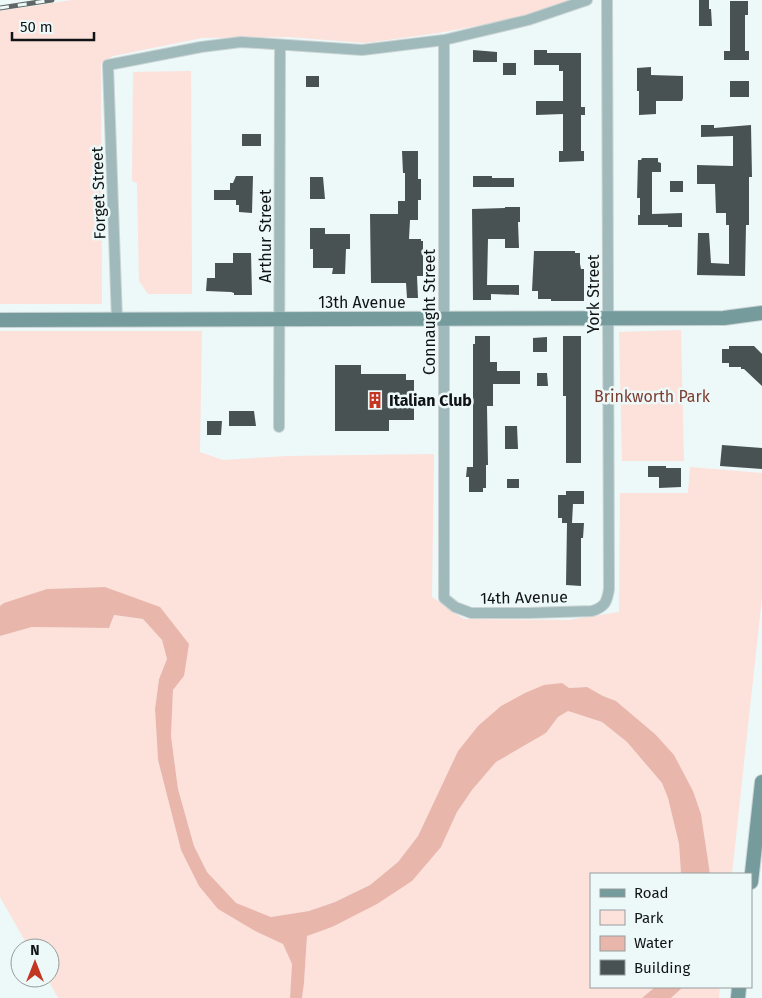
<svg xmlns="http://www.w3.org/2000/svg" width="762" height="998" font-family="'Fira Sans',sans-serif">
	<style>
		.green { fill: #fde1db }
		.water { fill: #e9b6ac }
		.building { fill: #495252 }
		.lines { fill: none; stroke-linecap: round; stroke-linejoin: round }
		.street-casing { stroke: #cad4d4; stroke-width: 12 }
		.secondary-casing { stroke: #cad4d4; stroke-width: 16 }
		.street { stroke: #a0b9ba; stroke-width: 10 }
		.secondary { stroke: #759b9d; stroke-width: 14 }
		.rail-casing { stroke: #606767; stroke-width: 5 }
		.rail { stroke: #edf8f8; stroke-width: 3; stroke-dasharray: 9; stroke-linecap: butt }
		.labels { text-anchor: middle; stroke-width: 5; stroke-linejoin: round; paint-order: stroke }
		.street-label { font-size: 16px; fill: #101414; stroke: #edf8f8 }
		.park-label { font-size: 16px; fill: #7d3d31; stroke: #edf8f8 }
		.poi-label { font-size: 16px; font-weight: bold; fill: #101414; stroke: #edf8f8; text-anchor: start }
	</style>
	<rect width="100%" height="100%" fill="#edf8f8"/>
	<!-- green -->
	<path class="green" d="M72,0H579L532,16L438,33L366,43L288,37L202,38L113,56L101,63L102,304H0V11Z
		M191,71L192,294H148L139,281L137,183L132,181L133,72Z
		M681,330L684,461H622L619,332Z
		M0,331H202L200,452L223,460L287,456L434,454L432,597L464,619L569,620L619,612L620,493H688L690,467L762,473V597L732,874H710L701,814L693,791L655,734L616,701L603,696L587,687L569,688L478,726L458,751L418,836L398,862L370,885L335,902L309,911L271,917L236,904L207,872L194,846L178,789L171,736L173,690L184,676L160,608L105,587L47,589L0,606Z
		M114,615L143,619L162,640L167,659L159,679L155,709L158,760L181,850L257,932L283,944L292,964L290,998H58L47,978H50V948H29L0,897V636L32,627L109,628Z
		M568,711L602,722L627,742L662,783L668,797L679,845L681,874H591V987H655L642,998H302L304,983L307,936L332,927L441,847L457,812L472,790L496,762L546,733L558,717Z
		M683,987H720L719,998H671Z"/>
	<!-- water -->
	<path class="water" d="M105,587L160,607L189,644L184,676L173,690L171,736L178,789L194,846L207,872L236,903L271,917L309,911L335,902L370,885L398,862L418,836L458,751L478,726L501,706L525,693L544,685L562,683L569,688L587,687L603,696L616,701L655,734L674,755L693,791L701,814L710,874H681L679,844L668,798L662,783L627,742L602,722L568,711L558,717L546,733L496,762L472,790L457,812L441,847L412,881L377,904L332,927L307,936L304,983L302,998H290L292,964L283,944L257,932L218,909L199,886L181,850L158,760L155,709L159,679L167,659L162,640L143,619L114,615L109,628L32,627L0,636V606L4,603L47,589Z
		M655,987H683L671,998H642Z"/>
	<!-- building -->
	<path class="building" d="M699,0H709V9H711L712,26H699Z
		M730,1H748V15H745V51H749V60H724V51H730Z
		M473,50L497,52V62H473Z
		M534,50H547V53H581V107H585V115H581V151H584V161L559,162V151H563V114L536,115V101H563V71H559V65H534Z
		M503,63H516V75H503Z
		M651,67V75L683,76V98L682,101H656V114L639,115V91H637V68Z
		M306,76H319V87H306Z
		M730,81H749V97H730Z
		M701,125H714V128L751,125L752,177H749V225H746L745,276L697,275L698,233H709L711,263L729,264V225H726V213H716L715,184H697V165L733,166V136L701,137Z
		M242,134H261V146H242Z
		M402,151H418V179H421V200H418V220H410L409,239H421V241H423V276H417L418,298H407L406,283H371L370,214H398V201H405V173H403Z
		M642,158H658V162L661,163V172H652V214L682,213V227H668V225H638V215H640V198H637L638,160H641Z
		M236,176H253L252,213L239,212V205H236V200H214V190H230V183H233Z
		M473,176H492V178H514V187H473Z
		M310,177H323L325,199H310Z
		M670,181H683V192H670Z
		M505,207H520V222H518L519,248H505V239H488L487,285H519V295L491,294V300H473L472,209L505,208Z
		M310,228H325V234H350V249H346L345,274H332L333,268H313V249H310Z
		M534,251H575V253H580V264L581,269H584V301H551V299H538V291H532Z
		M233,253H251L252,295H234V293L231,292L206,291L207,278H215V263H233Z
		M475,336H490V362H497V371H520V384H493V406H487L488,465H486V488H483V492H469V477H466L467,467H473V344H475Z
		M563,336H581V463H566V396H563Z
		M547,337V352H533V338Z
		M729,346H754L762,354V386L744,369H741V367H729V363H722V349H729Z
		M335,365H361V374H406V380H414V420H389V431H335Z
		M537,373H547L548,386H537Z
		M229,411H254L256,426H229Z
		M207,421H222L221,435H207Z
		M505,426H517L518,449H505Z
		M722,445L762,448V469L720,466Z
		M648,466H666V468H681V487L659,488V477H648Z
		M507,479H519V488H507Z
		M566,491H584V504H573L572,523H562V518H558V495H566Z
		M567,523H584L583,538H581V586L566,585Z"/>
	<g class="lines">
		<!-- street casing -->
		<g class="street-casing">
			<path id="street" d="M444,40V598L455,607L471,613H529L592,611C605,607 607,602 609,589L607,0
				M117,320L108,65L201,47L241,42L362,50L444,40L528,20L587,0
				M279,427L280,45"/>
		</g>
		<!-- secondary casing -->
		<g class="secondary-casing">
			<path id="secondary" d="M0,320L724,318L762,313
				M751,882L762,782
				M738,998L739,987"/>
		</g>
		<!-- street -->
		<use href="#street" class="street"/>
		<!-- secondary -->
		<use href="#secondary" class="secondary"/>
		<!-- rail casing -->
		<g class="rail-casing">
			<path id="rail" d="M0,8L52,0"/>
		</g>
		<!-- rail -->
		<use href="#rail" class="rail"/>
	</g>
	<!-- icons -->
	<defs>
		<g id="building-bare" transform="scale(1.35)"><path d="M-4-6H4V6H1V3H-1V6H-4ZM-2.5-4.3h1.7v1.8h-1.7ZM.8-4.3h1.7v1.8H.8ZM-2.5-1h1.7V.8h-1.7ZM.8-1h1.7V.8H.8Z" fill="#c23622" stroke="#edf8f8" stroke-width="2.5" paint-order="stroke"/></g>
	</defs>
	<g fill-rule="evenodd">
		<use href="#building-bare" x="375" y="400"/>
	</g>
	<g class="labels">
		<!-- street labels -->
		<g class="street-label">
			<text transform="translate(98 193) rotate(-92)" y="6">Forget Street</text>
			<text transform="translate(265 236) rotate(-90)" y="6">Arthur Street</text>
			<text transform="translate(593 294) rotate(-90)" y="6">York Street</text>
			<text x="362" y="308">13th Avenue</text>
			<text transform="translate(429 312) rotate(-90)" y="6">Connaught Street</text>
			<text transform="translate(524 597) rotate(-1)" y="6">14th Avenue</text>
		</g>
		<!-- park labels -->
		<g class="park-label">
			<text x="652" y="402">Brinkworth Park</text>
		</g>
		<!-- poi labels -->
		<g class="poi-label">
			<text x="389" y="406">Italian Club</text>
		</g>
	</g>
	<!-- legend -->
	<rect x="590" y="873" width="162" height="115" fill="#edf8f8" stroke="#959d9d"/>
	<rect x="600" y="889" width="25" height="8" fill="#759b9d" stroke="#959d9d"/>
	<text x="634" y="898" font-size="15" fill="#101414">Road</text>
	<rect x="600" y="910" width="25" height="15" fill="#fde1db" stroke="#959d9d"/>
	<text x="634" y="923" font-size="15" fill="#101414">Park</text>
	<rect x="600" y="936" width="25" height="15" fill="#e9b6ac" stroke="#959d9d"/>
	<text x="634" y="948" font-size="15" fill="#101414">Water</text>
	<rect x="600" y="960" width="25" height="15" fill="#495252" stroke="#959d9d"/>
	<text x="634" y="973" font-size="15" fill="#101414">Building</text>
	<!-- north arrow -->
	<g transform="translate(35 963)"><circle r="24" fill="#edf8f8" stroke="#959d9d"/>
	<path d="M0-4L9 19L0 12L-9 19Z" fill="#c23622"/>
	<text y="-8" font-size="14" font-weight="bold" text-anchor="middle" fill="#101414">N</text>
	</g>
	<!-- scale -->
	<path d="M12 32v8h82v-8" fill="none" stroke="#101414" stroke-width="2.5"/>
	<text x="20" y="32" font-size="15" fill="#101414" stroke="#edf8f8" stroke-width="4" paint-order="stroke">50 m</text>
</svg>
